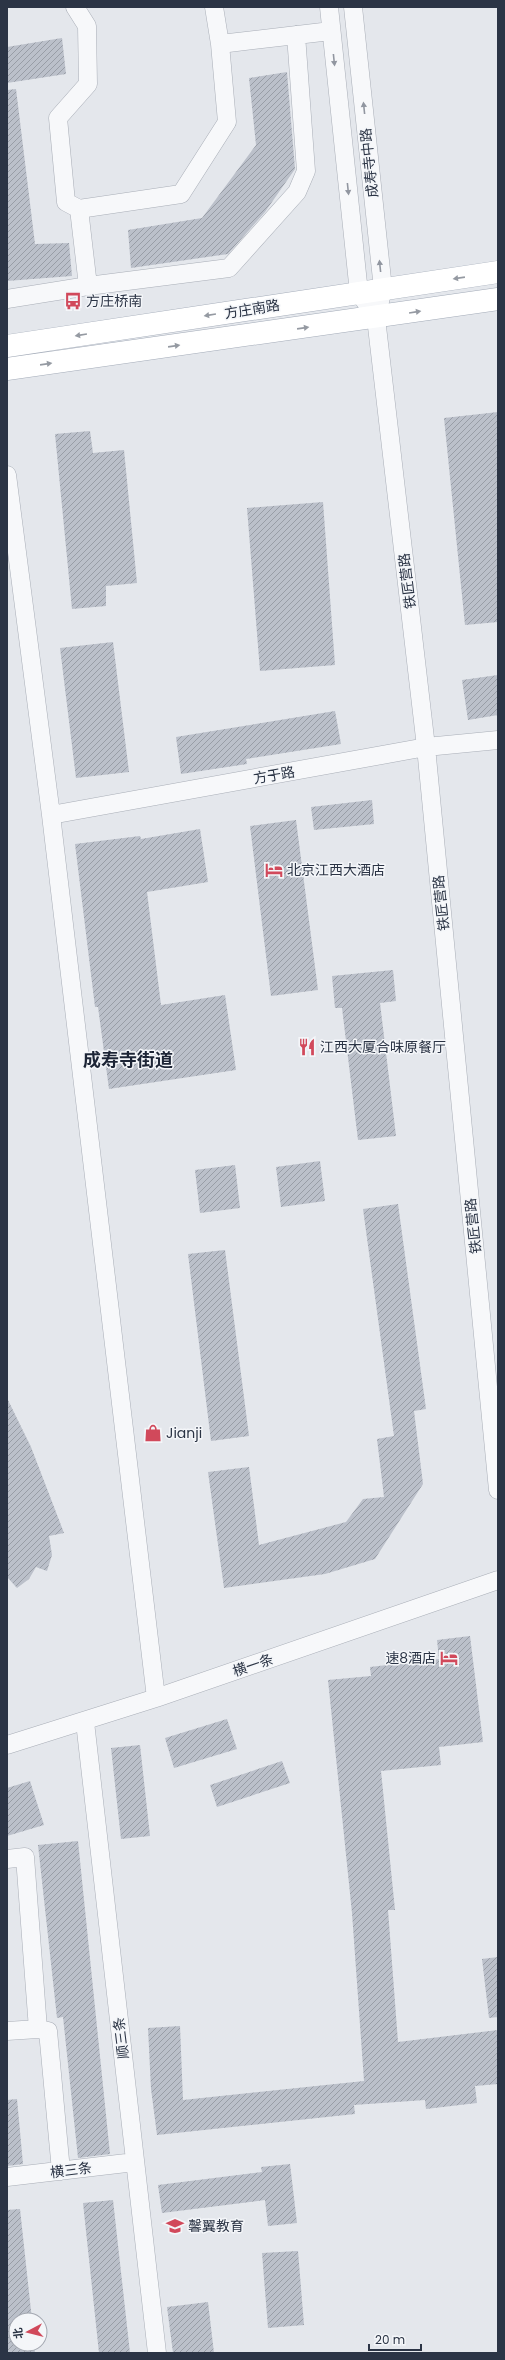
<svg xmlns="http://www.w3.org/2000/svg" width="505" height="2360" font-family="Poppins,'Noto Sans SC',sans-serif">
	<style>
		.building { fill: url(#building-hatch) }
		.lines { fill: none; stroke-linecap: round; stroke-linejoin: round }
		.minor-casing { stroke: #a9aeb7; stroke-width: 19 }
		.major-casing { stroke: #a3abb8; stroke-width: 23 }
		.minor { stroke: #f7f8fa; stroke-width: 18 }
		.major { stroke: #fff; stroke-width: 22 }
		.oneway { fill: #9196a0 }
		.oneway2 { fill: #959aa2 }
		.labels { text-anchor: middle; stroke-width: 3; stroke-linejoin: round; paint-order: stroke }
		.street-label { font-size: 14px; fill: #2b3445; stroke: #f4f6f9 }
		.poi-label { font-size: 14px; fill: #2b3445; stroke: #f4f6f9; text-anchor: start }
		.district-label { font-size: 18px; font-weight: bold; fill: #1d2536; stroke: #f4f6f9 }
	</style>
	<defs>
		<pattern id="building-hatch" width="6" height="6" patternUnits="userSpaceOnUse"><rect width="6" height="6" fill="#bbc0ca"/><path d="M-1 1l2-2M0 6l6-6M5 7l2-2" fill="none" stroke="#989da6"/></pattern>
	</defs>
	<rect width="100%" height="100%" fill="#e4e7ec"/>
	<!-- building -->
	<path class="building" d="M62,38L66,74L7,83V47Z
		M287,72L295,169L265,212L228,254L131,268L128,230L202,218L256,145L249,78Z
		M16,89L35,244L69,243L72,276L7,281V90Z
		M498,412V622L465,625L444,418Z
		M90,431L93,453L124,450L137,583L106,586V606L72,609L55,434Z
		M323,502L335,665L260,671L247,508Z
		M113,642L129,772L76,778L60,648Z
		M498,675V715L468,720L462,680Z
		M335,711L341,744L246,759L247,764L181,774L176,737Z
		M372,800L374,824L314,830L311,807Z
		M296,820L318,990L271,996L250,826Z
		M200,829L208,882L147,892L161,1005L225,995L236,1070L109,1089L98,1007H95L75,844L140,836L141,839Z
		M393,970L396,1001L380,1003L396,1136L358,1140L342,1008H335L332,976Z
		M320,1161L325,1201L281,1207L276,1167Z
		M235,1165L240,1208L200,1213L195,1170Z
		M398,1204L426,1409L414,1411L423,1484L375,1559L325,1574L224,1588L208,1472L249,1467L259,1545L346,1522L363,1499L384,1497L377,1439L394,1436L363,1209Z
		M225,1250L249,1436L211,1441L188,1254Z
		M7,1398L31,1447L64,1533L49,1536L52,1555L47,1571L36,1567L29,1579L17,1588L7,1577Z
		M470,1636L483,1742L439,1747L441,1765L381,1771L395,1910H388L398,2042L498,2030V2084L475,2086L477,2103L426,2109L425,2100L354,2105L355,2114L157,2135L151,2089L148,2028L180,2026L183,2100L364,2081L352,1913L328,1680L371,1676L370,1667L439,1659L437,1640Z
		M227,1719L237,1749L174,1768L165,1738Z
		M140,1745L150,1836L121,1839L111,1748Z
		M282,1761L290,1783L217,1807L210,1785Z
		M30,1781L44,1825L7,1836V1788Z
		M78,1841L110,2154L78,2158L63,2017L57,2018L38,1845Z
		M498,1957V2017L489,2018L482,1959Z
		M17,2099L23,2164L7,2166V2100Z
		M290,2164L297,2223L268,2226L265,2200L162,2213L158,2185L262,2172L261,2167Z
		M113,2200L130,2353H99L83,2203Z
		M20,2209L32,2320H16V2344H34L35,2353H7V2210Z
		M298,2251L304,2325L268,2328L262,2253Z
		M208,2302L214,2353H173L167,2307Z"/>
	<g class="lines">
		<!-- minor casing -->
		<g class="minor-casing">
			<path id="minor" d="M75,7L87,26L88,84L58,118L66,202L79,209L181,194L227,122L220,44
				M214,7L220,44L331,31
				M329,7L359,293L367,304
				M353,7L383,289L376,318L426,747L498,1490
				M79,209L88,286L229,268L297,192L306,171L296,35
				M7,299L88,286
				M7,475L51,815L156,1698
				M51,815L426,747L498,740
				M85,1722L157,2353
				M7,1745L156,1698L498,1580
				M7,1859L25,1857L38,2029
				M7,2031L38,2029L48,2031L61,2171
				M7,2177L135,2162"/>
		</g>
		<!-- major casing -->
		<g class="major-casing">
			<path id="major" d="M7,346L498,272
				M7,369L498,299"/>
		</g>
		<!-- minor -->
		<use href="#minor" class="minor"/>
		<!-- major -->
		<use href="#major" class="major"/>
	</g>
	<!-- one-way arrows -->
	<defs><path id="oneway-solid" d="M-6-.8H1V-3.2L6.5 0L1 3.2V.8H-6Z"/></defs>
	<g class="oneway">
		<use href="#oneway-solid" transform="translate(334 60) rotate(84)"/>
		<use href="#oneway-solid" transform="translate(364 108) rotate(-96)"/>
		<use href="#oneway-solid" transform="translate(348 189) rotate(84)"/>
		<use href="#oneway-solid" transform="translate(380 266) rotate(-96)"/>
	</g>
	<g class="oneway2">
		<use href="#oneway-solid" transform="translate(459 278) rotate(172)"/>
		<use href="#oneway-solid" transform="translate(415 312) rotate(-9)"/>
		<use href="#oneway-solid" transform="translate(210 315) rotate(171)"/>
		<use href="#oneway-solid" transform="translate(303 328) rotate(-8)"/>
		<use href="#oneway-solid" transform="translate(81 335) rotate(171)"/>
		<use href="#oneway-solid" transform="translate(174 346) rotate(-8)"/>
		<use href="#oneway-solid" transform="translate(46 364) rotate(-8)"/>
	</g>
	<!-- icons -->
	<defs>
		<g id="bus-bare" transform="scale(1.38)"><path d="M-5-6H5V4H4V6H2V4H-2V6H-4V4H-5ZM-3.5-4V0h7V-4ZM-3.5 1.2v1.5H-2V1.2ZM2 1.2v1.5H3.5V1.2Z" fill="#d1495b" stroke="#f4f6f9" stroke-width="2.5" paint-order="stroke"/></g>
		<g id="hotel-bare" transform="scale(1.38)"><path d="M-6-4.5h1.5V1H6V5H4.5V3h-9V5H-6ZM-4 0a1.8 1.8 0 1 1 3.6 0ZM.5 0V-2.5h3Q6-2.5 6 0Z" fill="#d1495b" stroke="#f4f6f9" stroke-width="2.5" paint-order="stroke"/></g>
		<g id="restaurant-bare" transform="scale(1.38)"><path d="M-5-6h1v4h1v-4h1v4h1v-4h1v5L-1.5 .5V6h-2V.5L-5-1ZM5-6V6H3V1.5H1.5Q1.5-4 5-6Z" fill="#d1495b" stroke="#f4f6f9" stroke-width="2.5" paint-order="stroke"/></g>
		<g id="shop-bare" transform="scale(1.38)"><path d="M-5-2.5h2.3a2.7 3.5 0 0 1 5.4 0H5L5.5 6h-11ZM-1.5-2.5h3a1.5 2.3 0 0 0-3 0Z" fill="#d1495b" stroke="#f4f6f9" stroke-width="2.5" paint-order="stroke"/></g>
		<g id="school-bare" transform="scale(1.38)"><path d="M0-5L7-2L0 1L-7-2ZM-4 1L0 2.5L4 1V4Q0 6-4 4Z" fill="#d1495b" stroke="#f4f6f9" stroke-width="2.5" paint-order="stroke"/></g>
	</defs>
	<g fill-rule="evenodd">
		<use href="#bus-bare" x="73" y="301"/>
		<use href="#hotel-bare" x="274" y="870"/>
		<use href="#restaurant-bare" x="307" y="1047"/>
		<use href="#shop-bare" x="153" y="1433"/>
		<use href="#hotel-bare" x="449" y="1658"/>
		<use href="#school-bare" x="175" y="2226"/>
	</g>
	<g class="labels">
		<!-- street labels -->
		<g class="street-label">
			<text transform="translate(369 163) rotate(-96)" y="5">成寿寺中路</text>
			<text transform="translate(252 309) rotate(-9)" y="5">方庄南路</text>
			<text transform="translate(407 581) rotate(-97)" y="5">铁匠营路</text>
			<text transform="translate(274 775) rotate(-10)" y="5">方于路</text>
			<text transform="translate(441 903) rotate(-96)" y="5">铁匠营路</text>
			<text transform="translate(473 1226) rotate(-96)" y="5">铁匠营路</text>
			<text transform="translate(253 1665) rotate(-19)" y="5">横一条</text>
			<text transform="translate(121 2038) rotate(-97)" y="5">顺三条</text>
			<text transform="translate(71 2170) rotate(-7)" y="5">横三条</text>
		</g>
		<!-- poi labels -->
		<g class="poi-label">
			<text x="86" y="306">方庄桥南</text>
			<text x="287" y="875">北京江西大酒店</text>
			<text x="320" y="1052">江西大厦合味原餐厅</text>
			<text x="166" y="1438">Jianji</text>
			<text x="436" y="1663" text-anchor="end">速8酒店</text>
			<text x="188" y="2231">馨翼教育</text>
		</g>
		<!-- district labels -->
		<g class="district-label">
			<text x="128" y="1066">成寿寺街道</text>
		</g>
	</g>
	<!-- border -->
	<rect width="505" height="2360" fill="none" stroke="#2b3445" stroke-width="16"/>
	<!-- north arrow -->
	<g transform="translate(28 2332) rotate(263)"><circle r="19" fill="#f4f6f9" stroke="#a4a8b1"/>
	<path d="M0-3L7 15L0 10L-7 15Z" fill="#d1495b"/>
	<text y="-6" font-size="11" font-weight="bold" text-anchor="middle" fill="#2b3445">北</text>
	</g>
	<!-- scale -->
	<path d="M369 2344v6h52v-6" fill="none" stroke="#2b3445" stroke-width="2"/>
	<text x="375" y="2344" font-size="12" fill="#2b3445" stroke="#f4f6f9" stroke-width="3" paint-order="stroke">20 m</text>
</svg>
